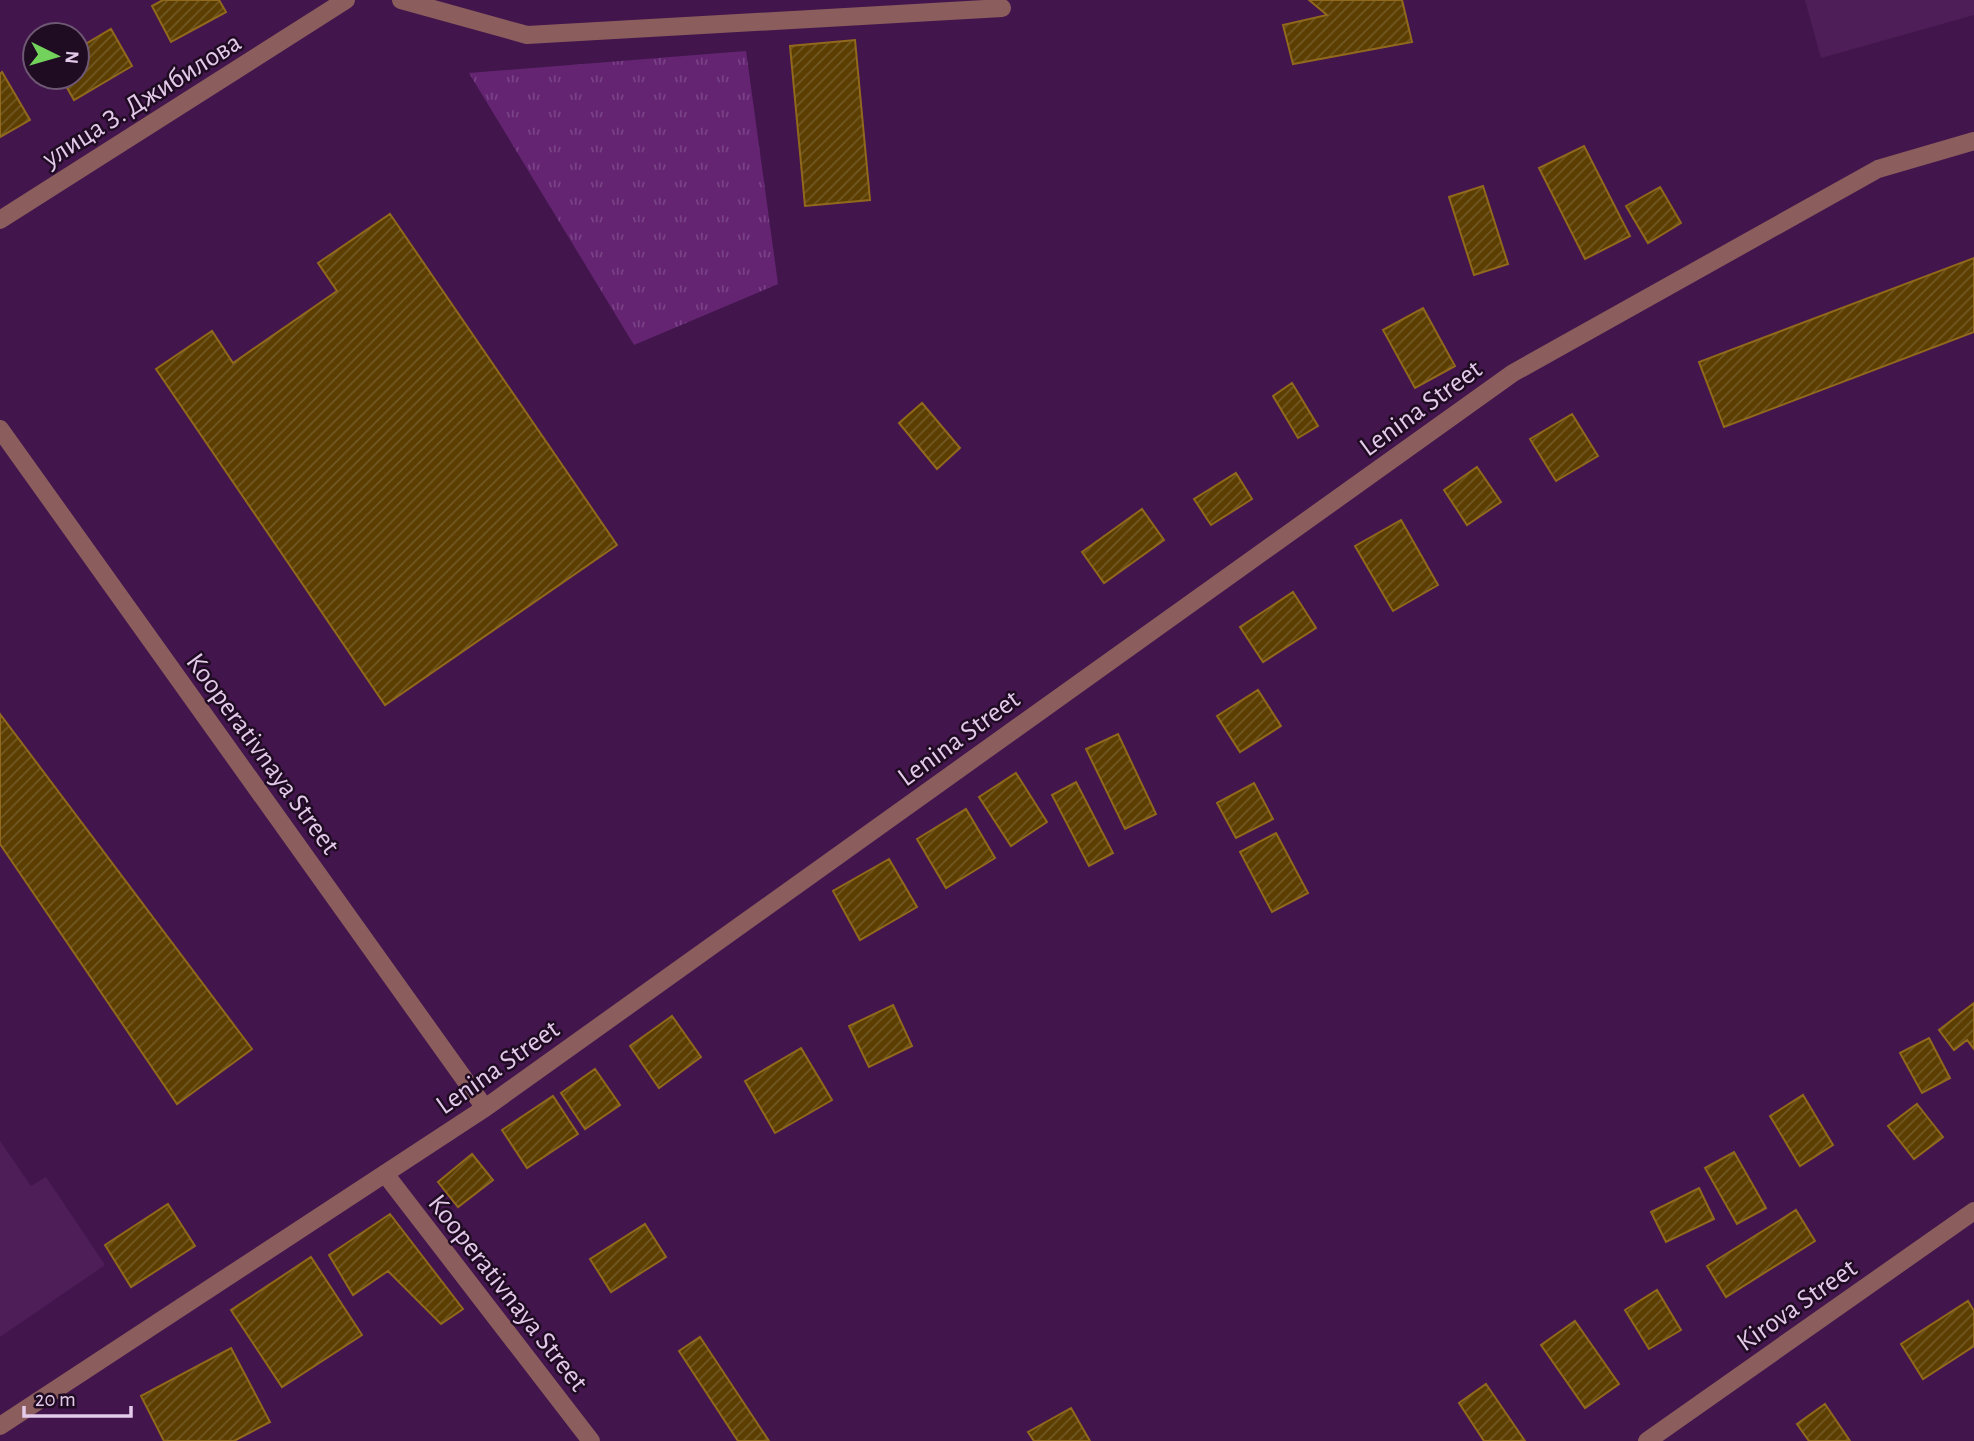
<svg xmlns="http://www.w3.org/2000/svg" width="1974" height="1441" font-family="'Alegreya Sans',sans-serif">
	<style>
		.built { fill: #4e1e59 }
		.park { fill: url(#park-tufts) }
		.building { fill: url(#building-hatch); stroke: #91691c; stroke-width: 2 }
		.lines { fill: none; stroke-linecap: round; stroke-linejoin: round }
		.minor { stroke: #8c5d5d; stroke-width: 18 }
		.labels { text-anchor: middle; stroke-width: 5; stroke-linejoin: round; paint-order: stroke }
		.street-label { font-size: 28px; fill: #e4caea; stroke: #1f0c23 }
	</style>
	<defs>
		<pattern id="park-tufts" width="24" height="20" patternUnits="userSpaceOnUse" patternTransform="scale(1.75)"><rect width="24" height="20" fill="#642472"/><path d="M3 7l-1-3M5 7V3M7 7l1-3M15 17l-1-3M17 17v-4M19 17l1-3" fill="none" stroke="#7a4286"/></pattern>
		<pattern id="building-hatch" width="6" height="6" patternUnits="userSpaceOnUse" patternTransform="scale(1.75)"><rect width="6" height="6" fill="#5b3e00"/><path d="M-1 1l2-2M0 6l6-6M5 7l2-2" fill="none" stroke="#725925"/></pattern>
	</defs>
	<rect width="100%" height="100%" fill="#42164c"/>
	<!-- built -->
	<path class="built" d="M1805,0H1974V15L1821,58Z
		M0,1141L31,1186L46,1177L105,1265L0,1337Z"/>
	<!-- park -->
	<path class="park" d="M746,51L778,284L634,345L469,73Z"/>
	<!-- building -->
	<path class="building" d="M163,0H219L226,12L171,42L152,6Z
		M1309,0H1402L1412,42L1293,64L1283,25L1327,15Z
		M111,29L132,66L74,100L61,77H77V49Z
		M855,40L870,200L805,206L790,46Z
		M2,72L30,120L0,137V74Z
		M1584,146L1630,236L1585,259L1539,168Z
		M1483,186L1508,264L1474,275L1449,197Z
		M1660,187L1681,223L1648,243L1626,206Z
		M390,214L617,545L385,705L156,369L212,331L233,363L337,291L318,263Z
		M1974,258V332L1724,427L1699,362Z
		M1423,308L1455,366L1415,388L1383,330Z
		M1292,383L1318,426L1298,438L1273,396Z
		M922,403L960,448L937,469L899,423Z
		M1572,414L1598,456L1556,481L1530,439Z
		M1477,467L1501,502L1467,525L1444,490Z
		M1236,473L1252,499L1211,525L1194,499Z
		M1142,509L1164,540L1104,583L1082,552Z
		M1401,520L1438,585L1393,611L1355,546Z
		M1293,592L1316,628L1263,662L1240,627Z
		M1258,690L1281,726L1240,752L1217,716Z
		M0,714L252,1049L177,1104L0,844Z
		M1118,734L1156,814L1125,829L1086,749Z
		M1016,773L1047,822L1011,846L979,797Z
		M1076,782L1113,853L1089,866L1052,795Z
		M1254,783L1273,819L1236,838L1217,803Z
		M966,809L995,858L946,888L917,839Z
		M1276,833L1308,893L1272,912L1240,852Z
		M889,859L917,907L860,940L833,891Z
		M1974,1003V1049L1967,1040L1954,1050L1939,1030Z
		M893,1005L912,1046L869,1067L849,1026Z
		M672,1016L701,1057L659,1088L630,1046Z
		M1929,1038L1950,1078L1922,1093L1900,1053Z
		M801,1048L832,1100L775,1133L745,1081Z
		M595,1069L620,1105L585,1129L561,1093Z
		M1803,1095L1833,1145L1800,1166L1770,1116Z
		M553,1096L578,1134L527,1168L502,1130Z
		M1917,1104L1943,1137L1914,1159L1888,1126Z
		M1734,1152L1766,1208L1737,1224L1705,1168Z
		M472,1154L493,1180L458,1207L438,1182Z
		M1699,1188L1714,1219L1666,1242L1651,1212Z
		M168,1204L195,1246L131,1287L105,1245Z
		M1796,1210L1815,1241L1726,1297L1707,1266Z
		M390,1214L463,1309L441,1324L388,1271L353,1295L329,1255Z
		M645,1224L666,1257L611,1292L590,1259Z
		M311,1257L362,1335L282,1387L231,1310Z
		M1657,1290L1681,1330L1649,1349L1625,1310Z
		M1968,1301L1974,1311V1346L1923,1379L1901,1344Z
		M1575,1321L1619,1384L1585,1408L1541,1345Z
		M700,1337L769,1441H738L679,1351Z
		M231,1348L270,1422L234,1441H164L141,1396Z
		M1486,1384L1525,1441H1484L1459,1403Z
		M1825,1404L1850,1441H1809L1797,1424Z
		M1071,1408L1090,1441H1034L1028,1432Z"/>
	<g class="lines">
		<!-- minor -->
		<path class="minor" d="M401,0L527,35L1002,8
			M0,220L346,0
			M0,429L485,1108
			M386,1175L591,1441
			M0,1426L485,1108L1513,373L1878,169L1974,141
			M1647,1441L1974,1211"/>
	</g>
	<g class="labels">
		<!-- street labels -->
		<g class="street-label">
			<text transform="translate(141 99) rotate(-32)" y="10">улица З. Джибилова</text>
			<text transform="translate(1420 407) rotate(-36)" y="10">Lenina Street</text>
			<text transform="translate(958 737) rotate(-36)" y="10">Lenina Street</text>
			<text transform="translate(264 753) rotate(54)" y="10">Kooperativnaya Street</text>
			<text transform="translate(497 1066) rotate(-35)" y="10">Lenina Street</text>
			<text transform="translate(509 1292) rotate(52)" y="10">Kooperativnaya Street</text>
			<text transform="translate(1796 1304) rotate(-35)" y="10">Kirova Street</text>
		</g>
	</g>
	<!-- north arrow -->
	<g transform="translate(56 56) rotate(95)"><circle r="33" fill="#1f0c23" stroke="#6e5873" stroke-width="2"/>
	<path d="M0-5L12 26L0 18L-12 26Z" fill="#73d25c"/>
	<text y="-10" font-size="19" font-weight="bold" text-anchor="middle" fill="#e4caea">N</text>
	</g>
	<!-- scale -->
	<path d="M24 1406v10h107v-10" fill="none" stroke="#e4caea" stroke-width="3.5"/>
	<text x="35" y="1406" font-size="21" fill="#e4caea" stroke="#1f0c23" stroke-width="5" paint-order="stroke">20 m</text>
</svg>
